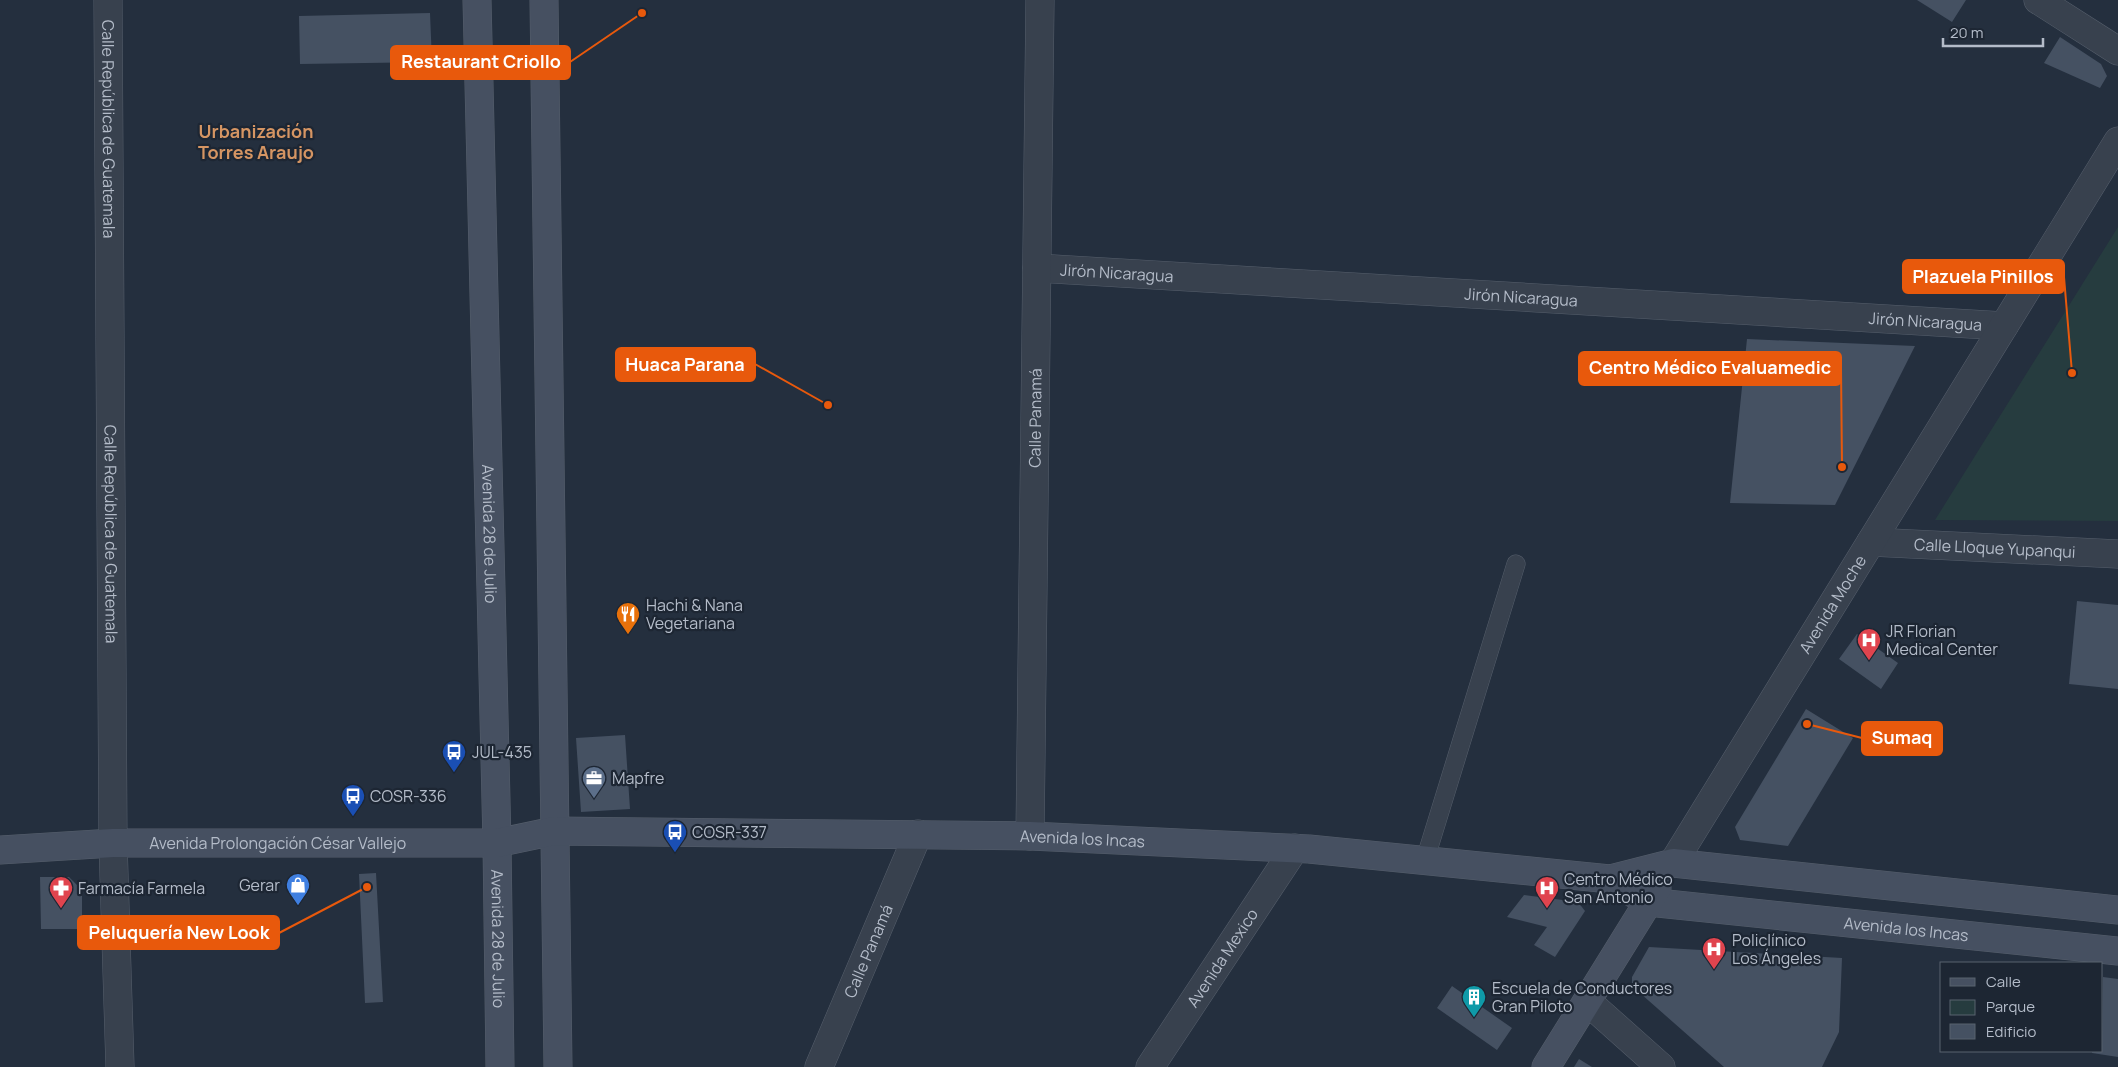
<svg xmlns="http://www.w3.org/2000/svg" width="2118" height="1067" font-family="Manrope,sans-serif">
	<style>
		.green { fill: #263c3f }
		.building { fill: #455162 }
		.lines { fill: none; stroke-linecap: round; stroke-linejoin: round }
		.lane-casing { stroke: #565f6c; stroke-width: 19 }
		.street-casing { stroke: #565f6c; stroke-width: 29 }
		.secondary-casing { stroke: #565f6c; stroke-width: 29 }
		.lane { stroke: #38414e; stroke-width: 18 }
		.street { stroke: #38414e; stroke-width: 28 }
		.secondary { stroke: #465061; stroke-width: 28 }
		.labels { text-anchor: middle; stroke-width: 4.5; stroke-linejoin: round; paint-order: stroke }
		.street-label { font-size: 16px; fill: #b4bcc9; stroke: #1d2633 }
		.poi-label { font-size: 16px; fill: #b4bcc9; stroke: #1d2633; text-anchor: start }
		.neighbourhood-label { font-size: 18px; font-weight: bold; fill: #d59563; stroke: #1d2633 }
		.leader { fill: none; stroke: #e8590c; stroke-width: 2 }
		.callout-dot { fill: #e8590c; stroke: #1d2633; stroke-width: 2 }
		.callout { fill: #e8590c; stroke: #e8590c; stroke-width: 2 }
		.callout-label { font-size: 18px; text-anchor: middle; font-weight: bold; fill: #fff }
	</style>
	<rect width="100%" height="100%" fill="#242f3e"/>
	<!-- green -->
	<path class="green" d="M2118,227V521L1935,520Z"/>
	<!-- building -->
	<path class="building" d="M1917,0H1966L1952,22Z
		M430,13L432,62L300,64L299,16Z
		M2060,37L2101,64L2107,76L2100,88L2044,63Z
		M1747,339L1915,346L1835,505L1730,503Z
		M2077,601L2118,605V689L2069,684Z
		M1857,634L1898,663L1881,689L1839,659Z
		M1806,709L1853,738L1788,846L1740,840L1735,827Z
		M625,735L630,809L581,812L576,738Z
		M376,873L383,1002L365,1003L359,874Z
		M40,877H69L82,890V929H41Z
		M1524,895L1578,902L1585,911L1555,957L1534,945L1547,927L1507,917Z
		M1649,947L1842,958L1839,1032L1822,1067H1724L1632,986V977Z
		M2103,977L2118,979V1057L2092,1053V1051H2102Z
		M1452,986L1512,1028L1497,1050L1437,1008Z
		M1579,1059L1592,1067H1574Z"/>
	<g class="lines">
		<!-- lane casing -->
		<g class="lane-casing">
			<path id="lane" d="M1425,860L1516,564"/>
		</g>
		<!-- street casing -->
		<g class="street-casing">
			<g id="street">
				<path id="s1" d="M108,0L113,843L120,1067"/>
				<path d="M2038,0L2118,51"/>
				<path id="s2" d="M1037,268L2004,326"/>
				<path id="s3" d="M1871,542L2118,554"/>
				<path id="s4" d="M1030,836L1040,0"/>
				<path id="s5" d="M1673,863L2118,141"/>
				<path d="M1588,1002L1661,1067"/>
				<path id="s6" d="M819,1067L918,834"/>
				<path id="s7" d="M1150,1067L1295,848"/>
			</g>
		</g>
		<!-- secondary casing -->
		<g class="secondary-casing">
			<g id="secondary">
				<path id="s8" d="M477,0L497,843L500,1067"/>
				<path d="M544,0L558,1067"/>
				<path id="s9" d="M0,850L113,843H497L554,831L1030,836L1309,849L1610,879L1673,863L2118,910"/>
				<path id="s10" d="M1610,879L1648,902L2118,951"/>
				<path d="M1546,1067L1657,888"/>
			</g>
		</g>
		<!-- lane -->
		<use href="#lane" class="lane"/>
		<!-- street -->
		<use href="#street" class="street"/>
		<!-- secondary -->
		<use href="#secondary" class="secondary"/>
	</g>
	<!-- icons -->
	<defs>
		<g id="restaurant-pin" transform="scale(1.25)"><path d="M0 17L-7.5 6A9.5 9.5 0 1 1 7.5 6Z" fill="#e8710a" stroke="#1d2633"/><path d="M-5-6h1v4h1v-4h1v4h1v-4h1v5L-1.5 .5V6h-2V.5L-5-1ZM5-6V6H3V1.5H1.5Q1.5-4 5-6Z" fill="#fff"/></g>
		<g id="hospital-pin" transform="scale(1.25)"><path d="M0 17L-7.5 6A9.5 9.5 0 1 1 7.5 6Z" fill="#e0444e" stroke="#1d2633"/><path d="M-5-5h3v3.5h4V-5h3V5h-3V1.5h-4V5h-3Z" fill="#fff"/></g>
		<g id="bus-pin" transform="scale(1.25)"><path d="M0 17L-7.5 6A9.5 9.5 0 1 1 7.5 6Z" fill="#1a4fb4" stroke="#1d2633"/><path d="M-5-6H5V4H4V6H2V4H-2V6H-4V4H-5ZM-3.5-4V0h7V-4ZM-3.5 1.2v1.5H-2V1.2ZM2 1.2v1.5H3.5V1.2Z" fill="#fff"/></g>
		<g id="office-pin" transform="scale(1.25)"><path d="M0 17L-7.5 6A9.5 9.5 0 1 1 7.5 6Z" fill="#5c6f8a" stroke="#1d2633"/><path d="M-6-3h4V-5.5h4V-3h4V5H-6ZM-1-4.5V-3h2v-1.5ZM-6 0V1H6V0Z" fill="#fff"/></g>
		<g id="shop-pin" transform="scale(1.25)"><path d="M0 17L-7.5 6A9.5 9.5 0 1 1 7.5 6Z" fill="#3f7fe0" stroke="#1d2633"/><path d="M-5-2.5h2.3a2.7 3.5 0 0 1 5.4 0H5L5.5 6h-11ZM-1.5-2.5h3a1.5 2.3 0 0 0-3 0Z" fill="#fff"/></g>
		<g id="pharmacy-pin" transform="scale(1.25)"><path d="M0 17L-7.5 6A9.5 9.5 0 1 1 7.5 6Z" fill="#e0444e" stroke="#1d2633"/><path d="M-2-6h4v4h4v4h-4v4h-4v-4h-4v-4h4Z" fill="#fff"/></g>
		<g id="building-pin" transform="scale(1.25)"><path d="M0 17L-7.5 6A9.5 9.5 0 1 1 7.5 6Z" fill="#0f9aa8" stroke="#1d2633"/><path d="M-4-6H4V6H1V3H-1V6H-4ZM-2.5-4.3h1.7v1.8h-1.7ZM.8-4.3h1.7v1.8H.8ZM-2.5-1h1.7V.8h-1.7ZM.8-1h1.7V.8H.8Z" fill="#fff"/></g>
	</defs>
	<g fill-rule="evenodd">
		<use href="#restaurant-pin" x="628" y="614"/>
		<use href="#hospital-pin" x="1869" y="640"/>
		<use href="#bus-pin" x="454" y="752"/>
		<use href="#office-pin" x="594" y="778"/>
		<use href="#bus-pin" x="353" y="796"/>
		<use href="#bus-pin" x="675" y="832"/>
		<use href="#shop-pin" x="298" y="885"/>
		<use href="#pharmacy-pin" x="61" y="888"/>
		<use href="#hospital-pin" x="1547" y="888"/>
		<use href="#hospital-pin" x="1714" y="949"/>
		<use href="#building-pin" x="1474" y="997"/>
	</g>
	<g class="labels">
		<!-- street labels -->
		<g class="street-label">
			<text dy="6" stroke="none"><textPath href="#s1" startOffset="129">Calle República de Guatemala</textPath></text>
			<text dy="6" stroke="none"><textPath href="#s2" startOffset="80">Jirón Nicaragua</textPath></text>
			<text dy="6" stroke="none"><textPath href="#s2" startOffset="485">Jirón Nicaragua</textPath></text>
			<text dy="6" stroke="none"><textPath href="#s2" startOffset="890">Jirón Nicaragua</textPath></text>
			<text dy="6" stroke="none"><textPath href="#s4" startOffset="418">Calle Panamá</textPath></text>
			<text dy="6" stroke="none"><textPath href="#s8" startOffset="534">Avenida 28 de Julio</textPath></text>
			<text dy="6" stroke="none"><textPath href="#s1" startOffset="534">Calle República de Guatemala</textPath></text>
			<text dy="6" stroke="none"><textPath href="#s3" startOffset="124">Calle Lloque Yupanqui</textPath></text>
			<text dy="6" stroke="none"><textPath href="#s5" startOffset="304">Avenida Moche</textPath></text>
			<text dy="6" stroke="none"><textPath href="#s9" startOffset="1084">Avenida los Incas</textPath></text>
			<text dy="6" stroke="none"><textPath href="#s9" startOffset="278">Avenida Prolongación César Vallejo</textPath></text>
			<text dy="6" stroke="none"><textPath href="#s10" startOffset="304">Avenida los Incas</textPath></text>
			<text dy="6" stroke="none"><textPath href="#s8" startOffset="939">Avenida 28 de Julio</textPath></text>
			<text dy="6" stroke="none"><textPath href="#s6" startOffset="126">Calle Panamá</textPath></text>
			<text dy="6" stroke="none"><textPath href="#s7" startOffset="131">Avenida Mexico</textPath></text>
		</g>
		<!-- poi labels -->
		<g class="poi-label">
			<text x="646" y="611">Hachi &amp; Nana<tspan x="646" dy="18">Vegetariana</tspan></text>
			<text x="1886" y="637">JR Florian<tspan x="1886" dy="18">Medical Center</tspan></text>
			<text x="472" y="758">JUL-435</text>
			<text x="612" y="784">Mapfre</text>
			<text x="370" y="802">COSR-336</text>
			<text x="692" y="838">COSR-337</text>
			<text x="1564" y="885">Centro Médico<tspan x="1564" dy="18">San Antonio</tspan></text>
			<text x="280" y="891" text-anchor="end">Gerar</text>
			<text x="78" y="894">Farmacía Farmela</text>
			<text x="1732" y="946">Policlínico<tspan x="1732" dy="18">Los Ángeles</tspan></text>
			<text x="1492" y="994">Escuela de Conductores<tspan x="1492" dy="18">Gran Piloto</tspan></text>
		</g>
		<!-- neighbourhood labels -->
		<g class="neighbourhood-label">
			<text x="256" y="138">Urbanización<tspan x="256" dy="21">Torres Araujo</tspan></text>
		</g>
	</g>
	<!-- callouts -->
	<path class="leader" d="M642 13L570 62M2072 373L2064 277M828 405L755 364M1842 467L1841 368M1807 724L1862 738M367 887L279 933"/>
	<g class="callout-dot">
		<circle cx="642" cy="13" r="5"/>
		<circle cx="2072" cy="373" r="5"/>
		<circle cx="828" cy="405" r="5"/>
		<circle cx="1842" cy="467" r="5"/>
		<circle cx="1807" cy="724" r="5"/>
		<circle cx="367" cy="887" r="5"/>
	</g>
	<g class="callout">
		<rect x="391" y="46" width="179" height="33" rx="5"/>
		<rect x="1903" y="260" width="161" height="33" rx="5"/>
		<rect x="616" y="348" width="139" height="33" rx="5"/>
		<rect x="1579" y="352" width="262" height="33" rx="5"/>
		<rect x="1862" y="722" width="80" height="33" rx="5"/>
		<rect x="78" y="916" width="201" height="33" rx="5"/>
	</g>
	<g class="callout-label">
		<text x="481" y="68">Restaurant Criollo</text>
		<text x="1983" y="283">Plazuela Pinillos</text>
		<text x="685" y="371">Huaca Parana</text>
		<text x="1710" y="374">Centro Médico Evaluamedic</text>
		<text x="1902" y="744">Sumaq</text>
		<text x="179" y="939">Peluquería New Look</text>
	</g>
	<!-- legend -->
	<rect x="1940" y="962" width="162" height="90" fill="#1d2633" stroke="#59626f"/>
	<rect x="1950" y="978" width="25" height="8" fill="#465061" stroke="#59626f"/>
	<text x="1986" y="987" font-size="15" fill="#b4bcc9">Calle</text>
	<rect x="1950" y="1000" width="25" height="15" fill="#263c3f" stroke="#59626f"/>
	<text x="1986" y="1012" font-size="15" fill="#b4bcc9">Parque</text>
	<rect x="1950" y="1024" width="25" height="15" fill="#455162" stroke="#59626f"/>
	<text x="1986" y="1037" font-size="15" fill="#b4bcc9">Edificio</text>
	<!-- scale -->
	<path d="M1943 38v8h100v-8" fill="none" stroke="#b4bcc9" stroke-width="2.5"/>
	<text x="1950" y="38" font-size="15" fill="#b4bcc9" stroke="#1d2633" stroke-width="4" paint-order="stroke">20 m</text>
</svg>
